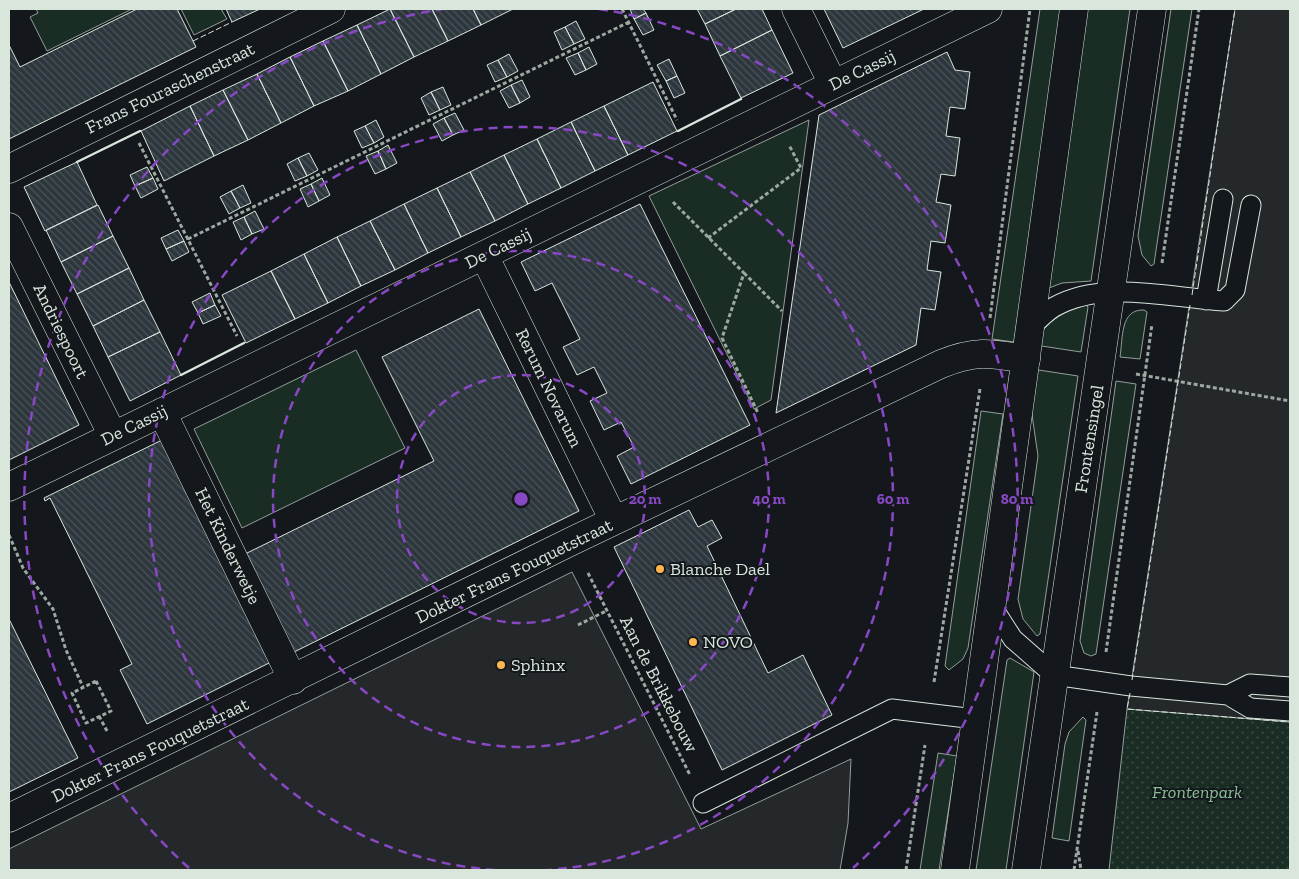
<svg xmlns="http://www.w3.org/2000/svg" width="1299" height="879" font-family="'Zilla Slab',serif">
	<style>
		.grass { fill: #1a2d24; stroke: #939e99 }
		.park { fill: url(#park-dots); stroke: #939e99 }
		.parking { fill: #24282b; stroke: #939e99 }
		.building { fill: url(#building-back-hatch); stroke: #d8e6dc }
		.lines { fill: none; stroke-linecap: round; stroke-linejoin: round }
		.lane-casing { stroke: #d8e6dc; stroke-width: 21 }
		.street-casing { stroke: #d8e6dc; stroke-width: 29 }
		.secondary-casing { stroke: #d8e6dc; stroke-width: 29 }
		.path { stroke: #9da8a2; stroke-width: 3; stroke-dasharray: 4 2.5; stroke-linecap: butt }
		.lane { stroke: #14181c; stroke-width: 19 }
		.street { stroke: #14181c; stroke-width: 28 }
		.secondary { stroke: #14181c; stroke-width: 28 }
		.fence { stroke: #d8e6dc; stroke-width: 1; stroke-dasharray: 6 2.5; stroke-linecap: butt }
		.wall { stroke: #d8e6dc; stroke-width: 2.5 }
		.ring { fill: none; stroke: #8948c3; stroke-width: 2.5; stroke-dasharray: 9 6 }
		.poi-dot { fill: #ffb74d; stroke: #14181c; stroke-width: 2 }
		.labels { text-anchor: middle; stroke-width: 4; stroke-linejoin: round; paint-order: stroke }
		.street-label { font-size: 18px; fill: #d8e6dc; stroke: #14181c }
		.poi-label { font-size: 18px; fill: #d8e6dc; stroke: #14181c; text-anchor: start }
		.park-label { font-size: 18px; font-style: italic; fill: #8ac095; stroke: #14181c }
		.centre { fill: #8948c3; stroke: #14181c; stroke-width: 2.5 }
		.ring-label { font-size: 15px; text-anchor: middle; font-weight: bold; fill: #8948c3; stroke: #14181c; stroke-width: 4; stroke-linejoin: round; paint-order: stroke }
	</style>
	<defs>
		<pattern id="park-dots" width="8" height="8" patternUnits="userSpaceOnUse" patternTransform="scale(1.25)"><rect width="8" height="8" fill="#1a2d24"/><path d="M2 2h.1M6 6h.1" fill="none" stroke="#3b4b43" stroke-width="1.8" stroke-linecap="round"/></pattern>
		<pattern id="building-back-hatch" width="6" height="6" patternUnits="userSpaceOnUse" patternTransform="scale(1.25)"><rect width="6" height="6" fill="#2c363c"/><path d="M-1 5l2 2M0 0l6 6M5-1l2 2" fill="none" stroke="#4a5358"/></pattern>
	</defs>
	<rect width="100%" height="100%" fill="#14181c"/>
	<!-- grass -->
	<path class="grass" d="M36,9H132L47,51L30,17L38,13Z
		M181,9H221L227,19L194,35Z
		M1040,9H1064L1014,342L992,339Z
		M1085,9H1130L1091,281L1062,283L1049,288Z
		M1171,9H1192L1154,264L1151,266L1142,255L1138,236Z
		M809,120L771,400L754,409L649,196Z
		M1086,305L1088,307L1081,352L1035,345C1044,321 1063,312 1086,305Z
		M1144,310L1147,312L1140,359L1120,357C1123,338 1120,309 1144,310Z
		M356,350L405,448L242,528L194,429Z
		M1032,369L1078,376L1040,634L1037,636L1023,619L1018,599L1038,456L1029,394Z
		M1116,381L1136,384L1096,654L1091,656L1084,653L1080,641Z
		M981,411L1003,414L968,648L963,659L949,670L945,666Z
		M1010,658L1034,672L1006,870H976L1007,660Z
		M1083,717L1086,720L1069,841L1052,838L1065,744L1069,732Z
		M938,753L957,756L939,870H920Z"/>
	<!-- park -->
	<path class="park" d="M1127,709L1290,722V870H1109Z"/>
	<!-- parking -->
	<path class="parking" d="M1235,9H1290V722L1127,709Z
		M572,572L701,829L851,759L848,823L840,870H9V849Z"/>
	<!-- building -->
	<path class="building" d="M137,9H177L196,47L9,139V45L20,67Z
		M226,9H260L232,22Z
		M390,9H432L448,41L414,57Z
		M390,9L414,57L381,74L357,25Z
		M432,9H473L481,25L448,41Z
		M473,9H513L481,25Z
		M630,9H643L646,13L634,19Z
		M697,9H736L705,24Z
		M736,9H762L772,30L720,56L705,24Z
		M824,9H924L843,48Z
		M646,13L654,30L643,35L634,19Z
		M576,21L585,39L574,44L565,27Z
		M357,25L381,74L348,91L323,41Z
		M565,27L574,44L562,50L554,32Z
		M772,30L793,73L741,98L720,56Z
		M323,41L348,91L314,106L290,57Z
		M589,47L597,64L586,70L578,53Z
		M947,52L955,70L970,72L965,109L950,107L946,136L960,138L955,176L941,174L936,202L951,205L945,243L931,241L927,270L941,272L935,310L921,308L916,345L776,413L819,115Z
		M578,53L586,70L575,75L566,58Z
		M509,54L518,71L507,77L498,60Z
		M290,57L314,106L281,123L257,74Z
		M669,59L677,76L666,81L657,65Z
		M498,60L507,77L495,82L487,65Z
		M257,74L281,123L248,140L223,90Z
		M677,76L685,93L674,98L666,81Z
		M522,80L530,97L520,103L511,85Z
		M653,82L677,131L628,155L604,106Z
		M511,85L520,103L509,108L500,91Z
		M443,87L451,105L440,110L431,92Z
		M223,90L248,140L214,156L190,106Z
		M431,92L440,110L429,115L421,98Z
		M190,106L214,156L164,181L141,131Z
		M604,106L628,155L595,171L571,122Z
		M455,113L464,130L453,135L444,118Z
		M444,118L453,135L442,141L433,124Z
		M376,120L384,137L374,143L365,126Z
		M571,122L595,171L561,188L537,139Z
		M365,126L374,143L362,148L354,131Z
		M537,139L561,188L528,204L504,155Z
		M388,145L397,163L386,169L378,151Z
		M378,151L386,169L375,174L366,156Z
		M309,153L318,170L307,176L298,158Z
		M504,155L528,204L495,221L470,172Z
		M298,158L307,176L295,181L287,164Z
		M77,162L97,205L45,231L24,187Z
		M147,167L153,178L135,186L130,175Z
		M470,172L495,221L461,237L437,188Z
		M153,178L158,189L141,198L135,186Z
		M322,178L330,195L319,201L311,184Z
		M311,184L319,201L308,207L300,189Z
		M243,185L251,203L240,208L231,191Z
		M437,188L461,237L428,253L404,204Z
		M231,191L240,208L229,214L220,197Z
		M404,204L428,253L395,270L370,221Z
		M640,204L750,425L631,484L617,456L634,447L621,422L604,430L590,401L607,393L594,367L577,375L563,347L580,339L552,283L535,291L521,262Z
		M98,205L113,236L61,262L46,230Z
		M255,211L264,229L252,234L244,217Z
		M244,217L252,234L241,240L233,222Z
		M370,221L395,270L361,286L337,237Z
		M178,230L184,241L166,249L161,238Z
		M113,236L129,268L77,294L61,262Z
		M337,237L361,286L328,303L304,254Z
		M184,241L189,252L172,261L166,249Z
		M304,254L328,303L295,319L271,271Z
		M129,268L144,300L93,326L77,294Z
		M271,271L295,319L246,343L222,295Z
		M9,282L79,425L9,460Z
		M210,293L215,305L198,313L192,302Z
		M144,300L160,332L108,357L93,326Z
		M215,305L221,316L203,324L198,313Z
		M479,309L579,511L294,652L245,554L434,461L382,357Z
		M160,332L181,375L130,401L108,357Z
		M162,440L271,662L147,724L120,670L132,664L50,498L45,501L44,498Z
		M689,510L698,527L712,520L722,538L707,546L768,673L803,655L832,715L722,770L614,547Z
		M9,619L78,758L9,792Z"/>
	<g class="lines">
		<!-- lane casing -->
		<g class="lane-casing">
			<path id="lane" d="M1206,300L1223,199
				M1031,327C1038,320 1046,312 1054,307C1104,279 1170,298 1224,301L1235,290L1251,205
				M993,608L1013,639L1054,675L1131,686L1228,695L1250,708L1290,711
				M1228,695L1250,684L1290,687
				M703,803L892,709L975,719"/>
		</g>
		<!-- street casing -->
		<g class="street-casing">
			<path id="street" d="M796,9L833,84
				M9,169L331,9
				M9,227L113,436
				M484,255L614,521
				M162,412L293,680
				M9,487L988,9
				M9,818L572,541L941,364C976,350 990,353 1026,359"/>
		</g>
		<!-- secondary casing -->
		<g class="secondary-casing">
			<path id="secondary" d="M955,870L1074,9
				M1026,870L1152,9"/>
		</g>
		<!-- path -->
		<path class="path" d="M622,9L677,120
			M139,143L237,336
			M673,202L744,273L722,338L758,413
			M708,238L801,168L789,145
			M188,239L629,22
			M1162,263L1199,9
			M744,273L782,311
			M990,318L1030,9
			M1136,374L1290,401
			M9,535L23,568L53,609L66,650L83,687
			M588,573L690,775
			M578,625L606,611
			M1106,652L1152,324
			M96,681L111,711L86,723L72,693Z
			M934,682L980,389
			M99,716L107,731
			M1078,851L1081,870
			M906,870L925,745
			M1074,870L1097,712"/>
		<!-- lane -->
		<use href="#lane" class="lane"/>
		<!-- street -->
		<use href="#street" class="street"/>
		<!-- secondary -->
		<use href="#secondary" class="secondary"/>
		<!-- fence -->
		<path class="fence" d="M193,41L232,22
			M1192,295L1235,9
			M1132,680L1190,305
			M1130,693L1127,709L1290,722"/>
		<!-- wall -->
		<path class="wall" d="M678,131L741,99
			M77,162L140,131
			M181,375L244,343"/>
	</g>
	<!-- distance rings -->
	<g class="ring">
		<circle cx="521" cy="499" r="124"/>
		<circle cx="521" cy="499" r="248"/>
		<path d="M495 870A372 372 0 1 1 547 870"/>
		<path d="M189 868A496 496 0 0 1 443 9M599 9A496 496 0 0 1 853 868"/>
	</g>
	<!-- markers -->
	<g class="poi-dot">
		<circle cx="660" cy="569" r="5"/>
		<circle cx="693" cy="642" r="5"/>
		<circle cx="501" cy="665" r="5"/>
	</g>
	<g class="labels">
		<!-- street labels -->
		<g class="street-label">
			<text transform="translate(862 70) rotate(-26)" y="6">De Cassij</text>
			<text transform="translate(170 88) rotate(-26)" y="6">Frans Fouraschenstraat</text>
			<text transform="translate(498 248) rotate(-26)" y="6">De Cassij</text>
			<text transform="translate(61 331) rotate(64)" y="6">Andriespoort</text>
			<text transform="translate(549 388) rotate(64)" y="6">Rerum Novarum</text>
			<text transform="translate(134 425) rotate(-26)" y="6">De Cassij</text>
			<text transform="translate(1089 439) rotate(-81)" y="6">Frontensingel</text>
			<text transform="translate(228 546) rotate(64)" y="6">Het Kinderwetje</text>
			<text transform="translate(514 571) rotate(-26)" y="6">Dokter Frans Fouquetstraat</text>
			<text transform="translate(659 684) rotate(63)" y="6">Aan de Brikkebouw</text>
			<text transform="translate(150 750) rotate(-26)" y="6">Dokter Frans Fouquetstraat</text>
		</g>
		<!-- poi labels -->
		<g class="poi-label">
			<text x="670" y="575">Blanche Dael</text>
			<text x="703" y="648">NOVO</text>
			<text x="511" y="671">Sphinx</text>
		</g>
		<!-- park labels -->
		<g class="park-label">
			<text x="1197" y="798">Frontenpark</text>
		</g>
	</g>
	<circle cx="521" cy="499" r="8" class="centre"/>
	<g class="ring-label">
		<text x="645" y="504">20 m</text>
		<text x="769" y="504">40 m</text>
		<text x="893" y="504">60 m</text>
		<text x="1017" y="504">80 m</text>
	</g>
	<!-- border -->
	<rect width="1299" height="879" fill="none" stroke="#d8e6dc" stroke-width="20"/>
</svg>
